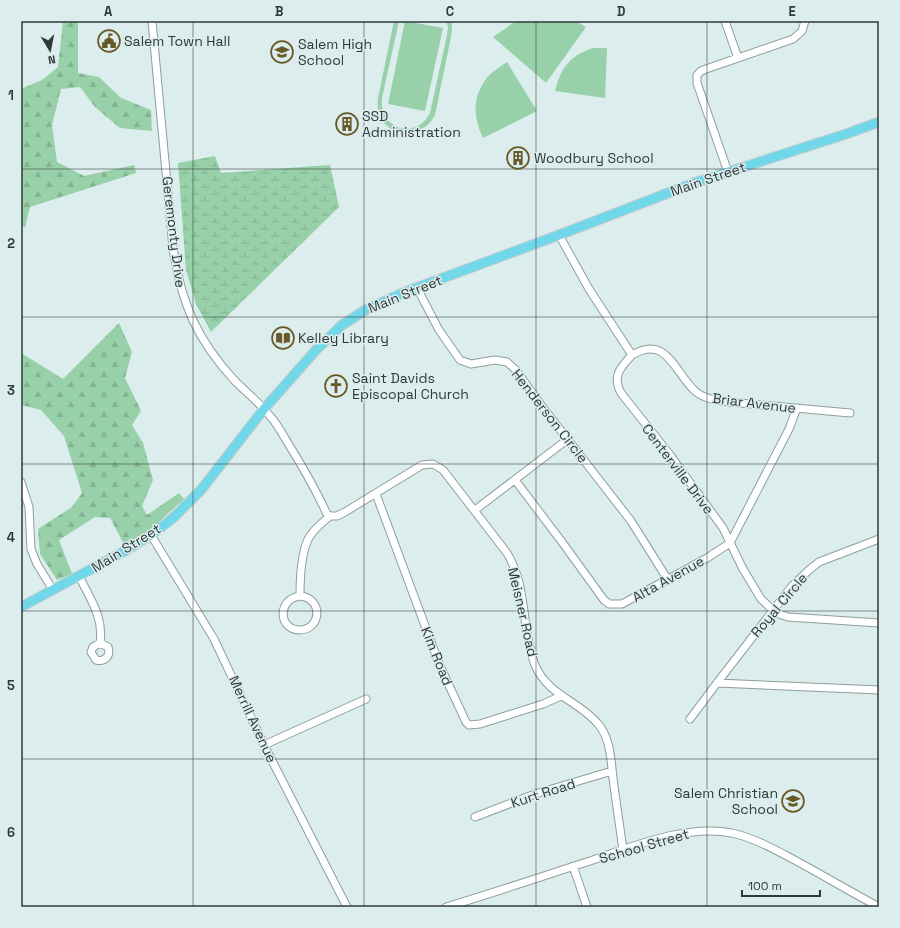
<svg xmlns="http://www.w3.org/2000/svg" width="900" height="928" font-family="'Space Grotesk',sans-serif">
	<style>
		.grass { fill: #98d1a9 }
		.forest { fill: url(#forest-firs) }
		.wetland { fill: url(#wetland-marsh) }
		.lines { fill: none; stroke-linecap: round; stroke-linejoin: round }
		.minor-casing { stroke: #8e9e9e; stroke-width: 9 }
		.major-casing { stroke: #c9cbcb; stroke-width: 11 }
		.minor { stroke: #fff; stroke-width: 7 }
		.major { stroke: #71d8ea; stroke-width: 9 }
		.grid { fill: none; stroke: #313838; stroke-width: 1; stroke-opacity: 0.55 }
		.labels { text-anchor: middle; stroke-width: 3; stroke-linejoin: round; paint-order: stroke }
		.poi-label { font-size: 14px; fill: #313838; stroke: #dbedec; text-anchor: start }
		.street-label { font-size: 14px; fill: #313838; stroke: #dbedec }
		.neatline { fill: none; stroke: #313838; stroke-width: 1.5 }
		.grid-label { font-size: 13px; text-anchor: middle; font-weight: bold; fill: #313838 }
	</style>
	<defs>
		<pattern id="forest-firs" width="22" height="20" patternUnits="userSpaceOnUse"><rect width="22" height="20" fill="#98d1a9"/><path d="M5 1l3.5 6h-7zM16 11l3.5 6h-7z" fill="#83b492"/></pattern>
		<pattern id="wetland-marsh" width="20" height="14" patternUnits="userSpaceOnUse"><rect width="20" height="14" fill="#98d1a9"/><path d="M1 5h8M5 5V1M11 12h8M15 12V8" fill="none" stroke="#83b492"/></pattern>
	</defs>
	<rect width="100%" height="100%" fill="#dbedec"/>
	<!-- grass -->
	<path class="grass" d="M394,21H399L382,98C378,129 416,141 430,113L447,35L448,27L446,21H451L452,27L451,37L435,115C418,147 373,134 378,98Z
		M405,21L443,28L425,111L388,104Z
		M516,21H576L586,27L546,83L493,37Z
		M593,48H607L605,98L555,91C561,68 569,56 593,48Z
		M507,62L537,111L483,138C474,119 472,100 484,82C489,73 500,67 507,62Z"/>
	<!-- forest -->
	<path class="forest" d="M63,21H78V73L99,77L121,98L151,110L152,131L120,128L95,107L80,87L61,89L52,125L57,162L84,176L134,165L136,173L30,207L25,227L21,225V89L42,80L58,67Z
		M119,323L132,352L125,378L141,411L132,425L143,443L153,480L142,506L147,515L179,493L184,499L148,532L125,546L110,518L95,517L59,540L72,574L57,580L40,554L38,529L72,507L82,493L64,436L41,410L21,405V353L63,379Z"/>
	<!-- wetland -->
	<path class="wetland" d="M215,156L221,173L330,165L339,207L211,332L196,304L186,270L178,163Z"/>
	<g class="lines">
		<!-- minor casing -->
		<g class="minor-casing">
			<path id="minor" d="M152,21L173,248C181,303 197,340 235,381C246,392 259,402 269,415C276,422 281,431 286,440C301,464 315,488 327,514L330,516
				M725,21L738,58
				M728,172L697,83V75L701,71L706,69L793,39L802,31L805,21
				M559,235L589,289L632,355C620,368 612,376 621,393L670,455L723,528L743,569L761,599L776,613L788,617L879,623
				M417,288L439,330L460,360L471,364L495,360L507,362L516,370L541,405L631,521L668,580
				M632,355C667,334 674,372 695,391C704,399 717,401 729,402L850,413
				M515,480L562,542L604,600L609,604H622L707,558L730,543L789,429L797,408
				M21,482L29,507L31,549L37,564L53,590
				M376,494L440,666L466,722L469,725L480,724L543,704L561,696
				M475,510L568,439
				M330,516H337L345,512L422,465L433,464L443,470L507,553C528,587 521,629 535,665C548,696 580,701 599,725C612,741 611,767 614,786C617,807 620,829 623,850
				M151,535L214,639L264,745L347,907
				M79,576C90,599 104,617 100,643L93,647L91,652L96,660C105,662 111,656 108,647L100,643
				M300,596C277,599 278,630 300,630C322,629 323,598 300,596C300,579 301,550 310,536C315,528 323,522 330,516
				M717,683L879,690
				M690,719L717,683L792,586L809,570L819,562L879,539
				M264,745L366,699
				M475,817L535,794L612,771
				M573,866L587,907
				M446,907C493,893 540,877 587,862C631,847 690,822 736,834C755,839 772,848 789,857C819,873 849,891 879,907"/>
		</g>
		<!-- major casing -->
		<g class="major-casing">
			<path id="major" d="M21,607L125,551L151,535L173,518L201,490L264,409L316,350L342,325L367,309L405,292L559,235L694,183L846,134L879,122"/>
		</g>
		<!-- minor -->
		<use href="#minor" class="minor"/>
		<!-- major -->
		<use href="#major" class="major"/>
	</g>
	<!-- grid -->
	<path class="grid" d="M193,21V907M364,21V907M536,21V907M707,21V907M21,169H879M21,317H879M21,464H879M21,611H879M21,759H879"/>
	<!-- icons -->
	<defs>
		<g id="civic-ring" transform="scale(1.15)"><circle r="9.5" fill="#dbedec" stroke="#685927" stroke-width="1.5"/><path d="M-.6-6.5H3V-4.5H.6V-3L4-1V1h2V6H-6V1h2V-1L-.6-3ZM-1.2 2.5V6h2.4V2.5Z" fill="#685927"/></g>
		<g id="school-ring" transform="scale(1.15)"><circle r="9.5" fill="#dbedec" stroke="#685927" stroke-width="1.5"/><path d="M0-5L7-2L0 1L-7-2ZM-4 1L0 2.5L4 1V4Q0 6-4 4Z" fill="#685927"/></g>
		<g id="building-ring" transform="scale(1.15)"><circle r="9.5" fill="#dbedec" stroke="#685927" stroke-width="1.5"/><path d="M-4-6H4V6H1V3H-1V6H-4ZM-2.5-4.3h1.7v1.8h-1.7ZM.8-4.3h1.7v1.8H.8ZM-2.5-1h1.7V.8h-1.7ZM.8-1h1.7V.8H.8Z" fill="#685927"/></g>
		<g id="library-ring" transform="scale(1.15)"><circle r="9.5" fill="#dbedec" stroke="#685927" stroke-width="1.5"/><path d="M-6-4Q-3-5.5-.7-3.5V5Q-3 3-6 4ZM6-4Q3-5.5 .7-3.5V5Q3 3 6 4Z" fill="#685927"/></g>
		<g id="church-ring" transform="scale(1.15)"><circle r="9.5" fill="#dbedec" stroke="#685927" stroke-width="1.5"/><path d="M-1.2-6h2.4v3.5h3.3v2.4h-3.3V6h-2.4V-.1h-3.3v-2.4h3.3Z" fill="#685927"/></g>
	</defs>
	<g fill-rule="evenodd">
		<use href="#civic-ring" x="109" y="41"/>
		<use href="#school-ring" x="282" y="52"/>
		<use href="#building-ring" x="347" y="124"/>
		<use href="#building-ring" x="518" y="158"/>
		<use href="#library-ring" x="283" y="338"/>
		<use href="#church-ring" x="336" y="386"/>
		<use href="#school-ring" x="793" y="801"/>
	</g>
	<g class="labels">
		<!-- poi labels -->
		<g class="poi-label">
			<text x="124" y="46">Salem Town Hall</text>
			<text x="298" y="49">Salem High<tspan x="298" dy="16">School</tspan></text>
			<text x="362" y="121">SSD<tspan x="362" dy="16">Administration</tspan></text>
			<text x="534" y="163">Woodbury School</text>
			<text x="298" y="343">Kelley Library</text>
			<text x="352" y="383">Saint Davids<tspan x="352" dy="16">Episcopal Church</tspan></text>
			<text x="778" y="798" text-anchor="end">Salem Christian<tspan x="778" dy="16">School</tspan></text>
		</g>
		<!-- street labels -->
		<g class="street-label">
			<text transform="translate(708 179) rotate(-19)" y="5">Main Street</text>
			<text transform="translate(174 232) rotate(83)" y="5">Geremonty Drive</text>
			<text transform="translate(405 294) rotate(-22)" y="5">Main Street</text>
			<text transform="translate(754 403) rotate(7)" y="5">Briar Avenue</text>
			<text transform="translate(550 416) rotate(52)" y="5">Henderson Circle</text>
			<text transform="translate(678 469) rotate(53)" y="5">Centerville Drive</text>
			<text transform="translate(126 548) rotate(-32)" y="5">Main Street</text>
			<text transform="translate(668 579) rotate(-29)" y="5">Alta Avenue</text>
			<text transform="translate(779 605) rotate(-50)" y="5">Royal Circle</text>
			<text transform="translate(523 612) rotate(77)" y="5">Meisner Road</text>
			<text transform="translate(437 656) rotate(68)" y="5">Kim Road</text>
			<text transform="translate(253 719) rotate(65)" y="5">Merrill Avenue</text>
			<text transform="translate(543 793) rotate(-18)" y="5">Kurt Road</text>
			<text transform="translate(644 846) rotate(-16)" y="5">School Street</text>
		</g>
	</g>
	<!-- border -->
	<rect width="900" height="928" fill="none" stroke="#dbedec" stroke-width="44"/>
	<!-- north arrow -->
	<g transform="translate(50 50) rotate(170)" stroke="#dbedec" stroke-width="3" paint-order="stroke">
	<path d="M0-3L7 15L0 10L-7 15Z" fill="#313838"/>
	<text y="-6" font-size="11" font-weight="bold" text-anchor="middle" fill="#313838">N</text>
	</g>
	<!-- scale -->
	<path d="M742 890v6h78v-6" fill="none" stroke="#313838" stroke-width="2"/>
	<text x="748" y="890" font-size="12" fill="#313838" stroke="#dbedec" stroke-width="3" paint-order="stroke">100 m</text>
	<rect x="22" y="22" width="856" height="884" class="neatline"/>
	<g class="grid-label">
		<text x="108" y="16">A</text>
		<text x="279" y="16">B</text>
		<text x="450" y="16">C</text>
		<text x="621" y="16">D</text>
		<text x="792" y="16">E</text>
		<text x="11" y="100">1</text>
		<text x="11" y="248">2</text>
		<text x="11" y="395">3</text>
		<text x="11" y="542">4</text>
		<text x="11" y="690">5</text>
		<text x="11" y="837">6</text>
	</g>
</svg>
